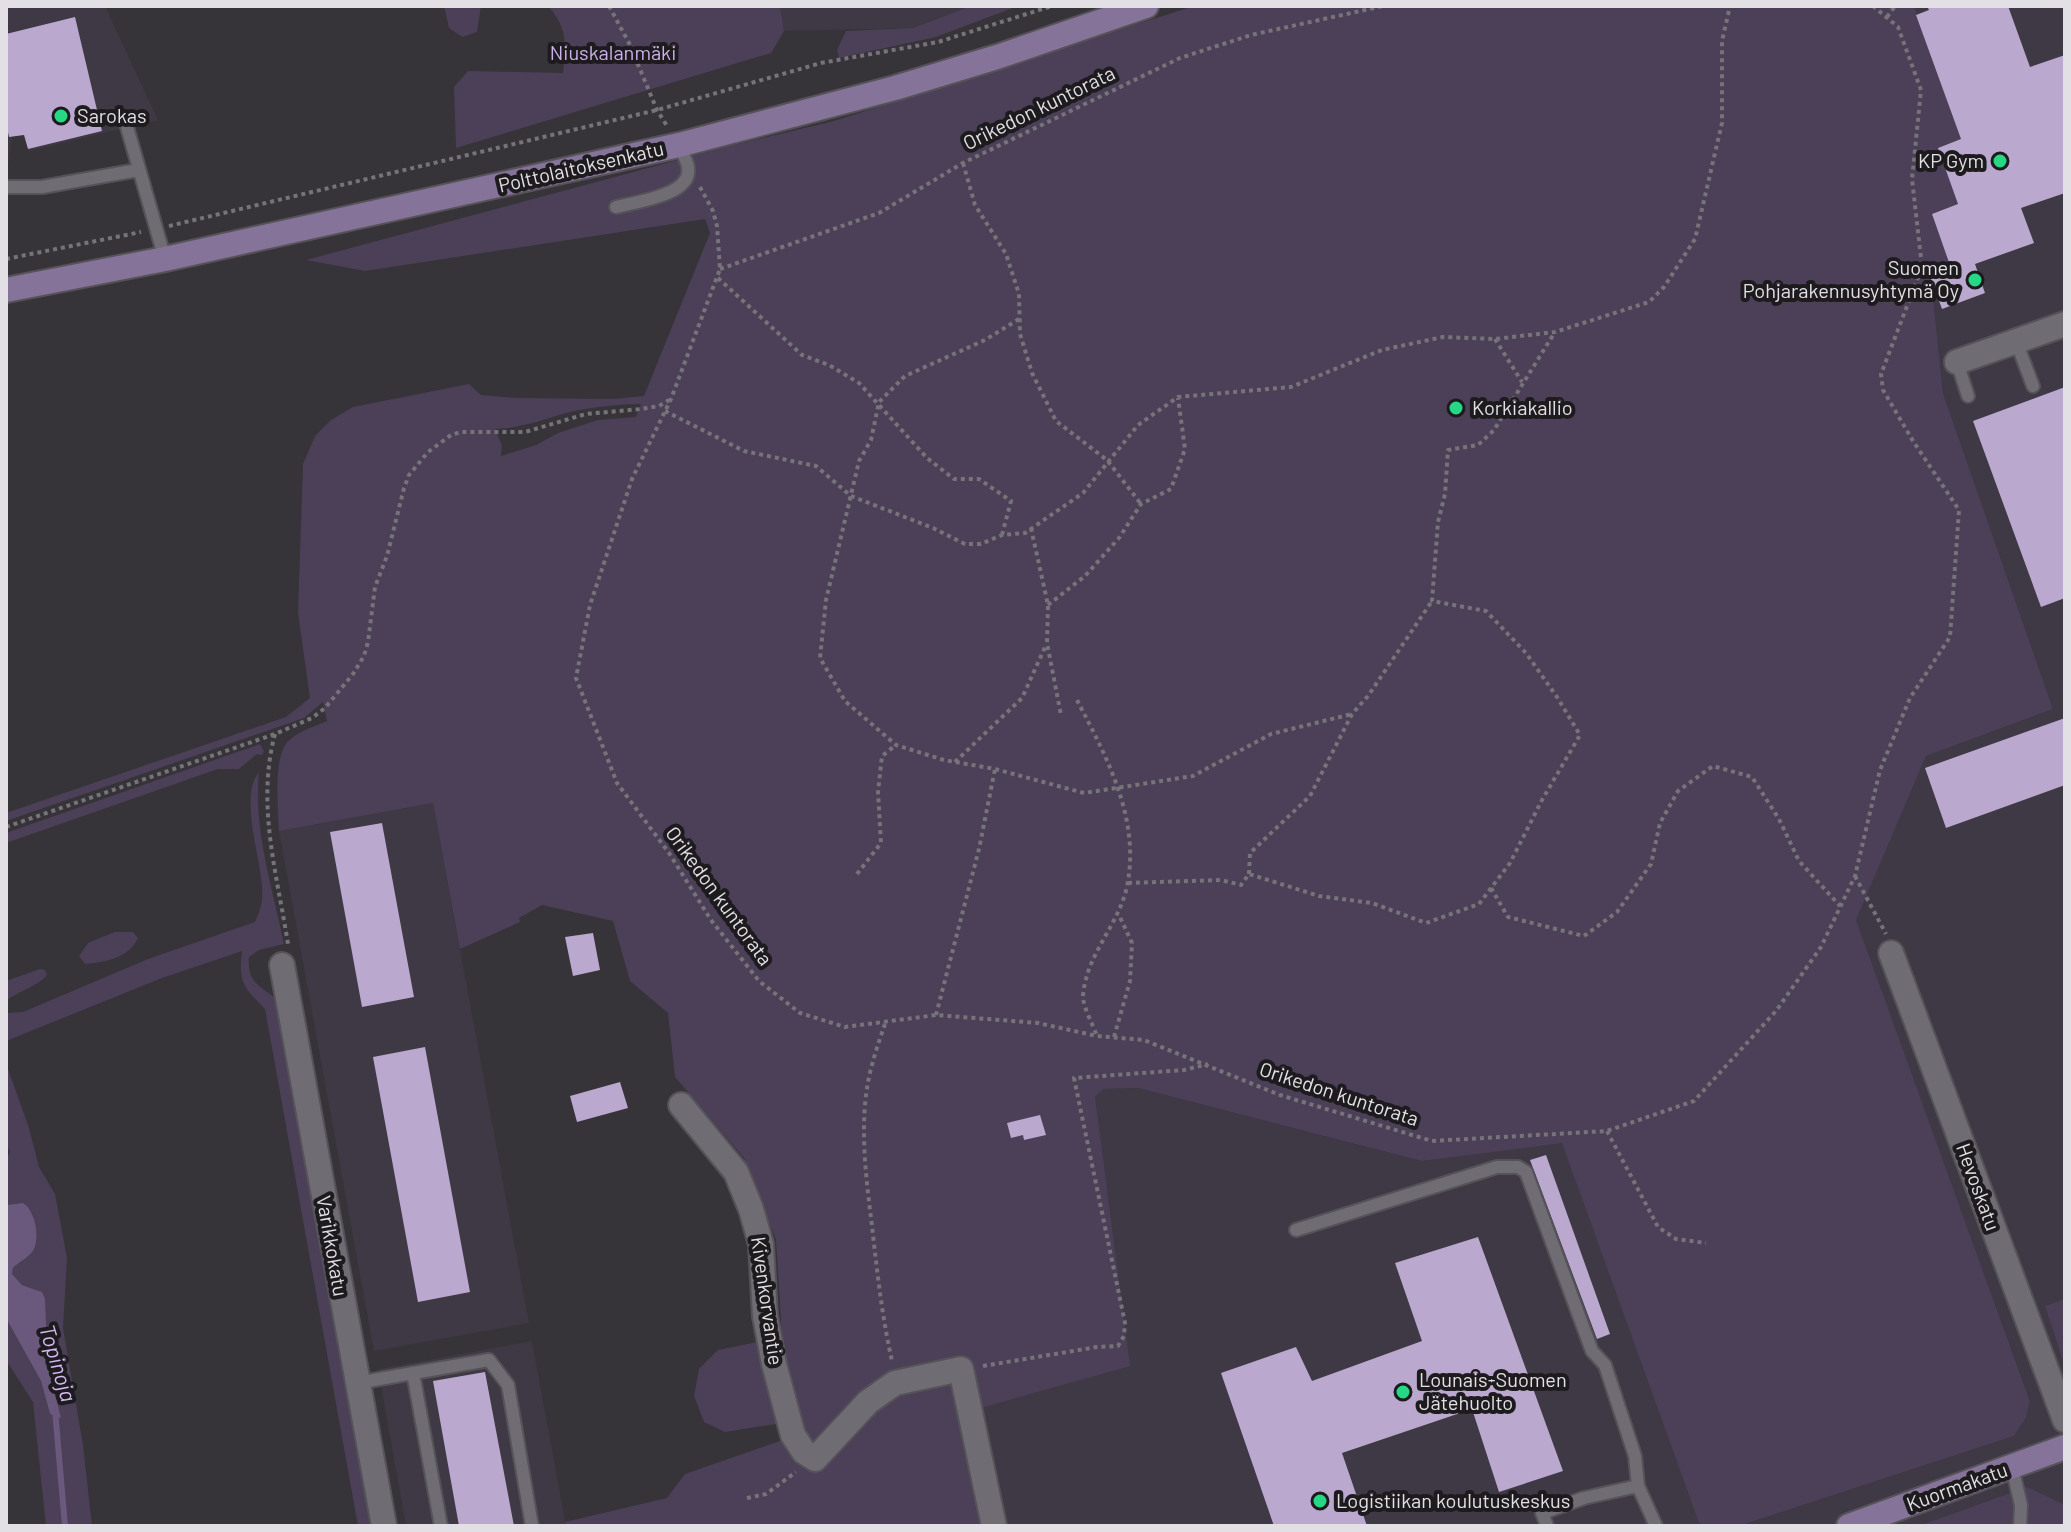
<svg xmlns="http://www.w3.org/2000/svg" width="2071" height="1532" font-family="Barlow,sans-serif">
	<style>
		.built { fill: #3e3945 }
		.green { fill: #4b4058; fill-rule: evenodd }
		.water { fill: #6a597c }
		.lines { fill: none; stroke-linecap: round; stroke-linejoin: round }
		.stream { stroke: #6a597c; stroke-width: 6 }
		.building { fill: #baa8cf }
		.lane-casing { stroke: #555258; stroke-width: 16 }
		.street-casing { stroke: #555258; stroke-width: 28 }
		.secondary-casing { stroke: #555258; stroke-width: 28 }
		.path { stroke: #767379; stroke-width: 4; stroke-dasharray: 4 4; stroke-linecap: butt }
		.lane { stroke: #6f6c73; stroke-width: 12 }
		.street { stroke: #6f6c73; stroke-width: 24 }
		.secondary { stroke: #86739a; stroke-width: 24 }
		.poi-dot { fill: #26d885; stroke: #1d1b1e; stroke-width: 3 }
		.labels { text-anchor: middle; stroke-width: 8; stroke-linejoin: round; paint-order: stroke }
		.park-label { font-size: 20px; fill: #ccb0ec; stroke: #1d1b1e }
		.street-label { font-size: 20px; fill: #e2e0e4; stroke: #1d1b1e }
		.poi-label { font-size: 20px; fill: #e2e0e4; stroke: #1d1b1e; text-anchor: start }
		.water-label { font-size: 22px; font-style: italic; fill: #d3b7f3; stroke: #1d1b1e }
	</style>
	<rect width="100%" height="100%" fill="#363339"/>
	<!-- built -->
	<path class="built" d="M6,6H105L158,120L28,151L27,134L12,137L6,179Z
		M780,6H971L913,28L784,31Z
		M1914,6H2065V1526H1739L2014,1436L2026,1418L2030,1400L1855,920L1926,756L2053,709L1943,393L1931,279L1952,271L1932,214L1938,148L1961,139Z
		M433,803L529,1323L374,1351L279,831Z
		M1138,1088L1422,1161L1562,1142L1700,1526H997L972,1410L1095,1097L1104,1089Z
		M532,1341L566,1526H406L378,1369Z"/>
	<!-- green -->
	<path class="green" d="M444,6H481L477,32L462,37L449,28Z
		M548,6H780L784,31L771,53L456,148L454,87L468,71L563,73C566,43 568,29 548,6Z
		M971,6H1018L936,37L839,58L837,50L846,31L913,28Z
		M1194,6H1914L1961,139L1938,148L1958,204L1932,214L1952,271L1931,279L1943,393L2053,709L1926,756L1856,920L2030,1401L2026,1418L2014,1436L1739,1526H1700L1562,1143L1422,1161L1138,1088L1104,1089L1095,1097L1130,1366L973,1410L997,1526H566L565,1522L667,1498L685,1474L786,1439L782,1423L725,1432L704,1422L694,1396L699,1369L718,1350L782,1337L776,1240L744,1158L675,1077L668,1013L630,981L613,921L542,905L519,918L520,922L460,949L433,803L279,831C278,809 274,767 284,747C291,733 314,727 327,721L323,702L304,718L6,821V813L286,717L310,698L298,613L303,464L315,436L331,420L353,407L469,384L481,395L517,398L613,399L644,396L710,233L705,219L365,271L306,260L730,146L834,121ZM641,404L636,417L598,420L558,433L536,445L501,456L502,446L495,429C523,428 544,419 570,412C593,407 618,404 641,404Z
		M260,744L264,751L262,755L257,754L239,769H218L6,843V833Z
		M259,772C253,829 273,889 284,944L259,950L249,957C247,982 259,985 275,998L374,1526H358L265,1009C244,987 238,984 242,951L162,978L6,1041V1013L23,1012L148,959L255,922C258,915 262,906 262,898C265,868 237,798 259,772Z
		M115,932H133L138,938C129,958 106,962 85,964L79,956L88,943Z
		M40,969L45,970L47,975C37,987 18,991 6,1001V981Z
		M6,1063L29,1128L39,1167L55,1194L67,1258L63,1328L83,1445L92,1526H46L33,1402L6,1360V1318L41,1381L50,1414L57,1397L48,1367L42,1292L22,1285L12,1274L13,1268C19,1262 28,1258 33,1251C43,1237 32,1215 23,1203L6,1205V1160L10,1152L6,1143Z
		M2065,1299V1366L2045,1306Z
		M2027,1487L2065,1505V1526H1919Z"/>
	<!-- water -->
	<path class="water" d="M23,1203C35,1210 41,1239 33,1251C28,1258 19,1262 13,1268L12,1274L22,1285L42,1292L45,1299L48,1367L61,1418L50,1414L41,1381L6,1318V1205Z"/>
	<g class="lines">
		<!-- stream -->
		<path class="stream" d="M55,1410L65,1526"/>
	</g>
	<!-- building -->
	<path class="building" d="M1927,6H2008L2030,67L2065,55V193L2021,208L2034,243L1975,264L1985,293L1942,309L1931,279L1952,271L1932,214L1958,204L1938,148L1961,139L1916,15L1929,10Z
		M75,17L102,131L28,149L24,135L9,137L6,123V34Z
		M2065,387V598L2041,607L1973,421Z
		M2065,718V785L1946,828L1925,768Z
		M382,823L414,997L362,1007L330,832Z
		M593,933L600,970L573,976L565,937Z
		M425,1047L470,1292L418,1302L373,1057Z
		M620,1082L628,1108L577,1122L570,1096Z
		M1040,1115L1046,1135L1024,1140L1023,1135L1011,1138L1007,1123Z
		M1546,1155L1610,1334L1597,1339L1530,1160Z
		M1478,1237L1563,1471L1499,1492L1472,1409L1342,1453L1367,1526H1274L1221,1373L1296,1347L1312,1381L1422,1341L1395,1263Z
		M485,1372L514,1526H459L433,1381Z"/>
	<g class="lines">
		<!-- lane casing -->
		<g class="lane-casing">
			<path id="lane" d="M127,127L165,259
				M6,187H42L138,170
				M616,207C636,202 692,195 688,168C688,161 681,152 679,145
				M2016,341L2033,386
				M1957,362L1968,396
				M1296,1230L1497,1167H1518L1526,1172L1592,1351L1605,1365L1635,1456L1638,1486L1584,1498L1542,1513L1547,1526
				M413,1373L489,1360L508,1385L532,1526
				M357,1383L413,1373L441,1526
				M2012,1467L2021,1505L2020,1526
				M1638,1486L1656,1526"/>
		</g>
		<!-- street casing -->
		<g class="street-casing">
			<path id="street" d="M1957,362L2065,324
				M1891,953L2065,1420
				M282,965L384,1526
				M681,1105L736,1172L751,1209L761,1244L765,1316L774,1364L793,1435L804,1452L815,1459L868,1402L895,1383L961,1369L994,1526"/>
		</g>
		<!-- secondary casing -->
		<g class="secondary-casing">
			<path id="secondary" d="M6,290L165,259L679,145L895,88L997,57L1146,6
				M1849,1526L2065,1447"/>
		</g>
		<!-- path -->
		<path class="path" d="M609,6L629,43L657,110L667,126
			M1887,17L1895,6
			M963,163L975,205L1006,254L1019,294L1020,334L1032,373L1056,421L1107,460L1141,504
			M700,187L713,211L717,226L720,269L671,399L632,479L590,605L576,678L617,783L669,853L711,920L759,981L800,1013L845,1027L936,1015L1038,1023L1097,1036L1144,1040L1280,1095L1432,1141L1607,1131L1694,1101L1776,1011L1821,947L1855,876L1880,770L1910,698L1950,637L1959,510L1913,441L1883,390L1881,374L1922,267L1912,179L1921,90L1898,27L1873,6
			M169,226L657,110L821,63L938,42L1052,6
			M6,259L141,232
			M720,269L879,213L963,163L1180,58L1251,35L1383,6
			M718,278L802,355L829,365L859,383L927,458L954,479H979L1011,501L1002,535
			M1019,319L985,340L905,376L879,402L871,440L859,461L826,600L820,658L845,701L896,745L944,760L995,769L1084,793L1193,776L1271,734L1352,714
			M1495,339L1522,382
			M665,411L744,451L816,466L851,496L933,528L965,544H981L1002,535L1025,533L1083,493L1138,425L1178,397L1291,387L1382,350L1443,337L1495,339L1555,332L1649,302L1664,287L1695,239L1722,123V41L1730,6
			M1031,528L1048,605L1047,643L1061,715
			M1048,605L1085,576L1119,538L1141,504L1171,489L1185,449L1178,398
			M1077,700C1106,756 1139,816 1128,881C1122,922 1086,953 1083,996C1083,1007 1093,1025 1097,1036
			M275,734C256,804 277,874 288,944
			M955,762L1022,698L1046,645
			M6,827L275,734L312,718L325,708L353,674L364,656L368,642L375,587L387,556L404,488L409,475L428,452L451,435L461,432H525L586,414L641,409L659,406L669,400
			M857,874L881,843L878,792L882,756L896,745
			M1249,874L1250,853L1310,796L1352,714L1368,696L1432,601
			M1855,876L1886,934
			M1128,883L1221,880L1241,885L1249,874L1319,896L1372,903L1426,923L1479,904L1510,863L1542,800L1580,735L1557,697L1526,653L1486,611L1432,601L1438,522L1445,494L1448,450L1478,445L1494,430L1555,332
			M1491,888L1508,917L1584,936L1617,912L1651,864L1660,823L1678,791L1713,766L1752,777L1779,819L1799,861L1840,906
			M936,1015L979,849L995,769
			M885,1024C879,1041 873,1059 869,1077C859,1125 866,1178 872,1226C877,1271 882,1317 892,1361
			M1114,1037L1130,981L1132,943L1119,915
			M1607,1131L1658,1227L1676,1239L1706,1243
			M983,1366L1097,1347L1118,1346L1124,1336L1125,1323L1074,1078L1184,1070L1208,1064
			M747,1498L766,1494L796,1472"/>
		<!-- lane -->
		<use href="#lane" class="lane"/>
		<!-- street -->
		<use href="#street" class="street"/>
		<!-- secondary -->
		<use href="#secondary" class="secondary"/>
	</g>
	<!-- markers -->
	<g class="poi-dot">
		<circle cx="61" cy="116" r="8"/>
		<circle cx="2000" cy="161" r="8"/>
		<circle cx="1975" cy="280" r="8"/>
		<circle cx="1456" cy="408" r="8"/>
		<circle cx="1403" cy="1392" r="8"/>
		<circle cx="1320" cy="1501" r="8"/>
	</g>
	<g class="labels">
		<!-- park labels -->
		<g class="park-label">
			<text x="613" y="60">Niuskalanmäki</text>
		</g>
		<!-- street labels -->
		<g class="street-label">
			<text transform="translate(1039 108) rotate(-26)" y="7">Orikedon kuntorata</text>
			<text transform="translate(581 167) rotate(-13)" y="7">Polttolaitoksenkatu</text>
			<text transform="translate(719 896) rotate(54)" y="7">Orikedon kuntorata</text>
			<text transform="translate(1339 1094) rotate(18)" y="7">Orikedon kuntorata</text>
			<text transform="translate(1978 1187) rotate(70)" y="7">Hevoskatu</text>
			<text transform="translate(332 1246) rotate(80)" y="7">Varikkokatu</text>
			<text transform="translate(767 1301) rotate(82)" y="7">Kivenkorvantie</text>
			<text transform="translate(1957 1487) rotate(-20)" y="7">Kuormakatu</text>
		</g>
		<!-- poi labels -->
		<g class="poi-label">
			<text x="77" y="123">Sarokas</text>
			<text x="1984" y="168" text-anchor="end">KP Gym</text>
			<text x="1959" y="275" text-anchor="end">Suomen<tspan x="1959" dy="23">Pohjarakennusyhtymä Oy</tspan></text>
			<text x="1472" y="415">Korkiakallio</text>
			<text x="1419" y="1387">Lounais-Suomen<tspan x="1419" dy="23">Jätehuolto</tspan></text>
			<text x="1336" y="1508">Logistiikan koulutuskeskus</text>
		</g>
		<!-- water labels -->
		<g class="water-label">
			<text transform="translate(58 1363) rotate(73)" y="8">Topinoja</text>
		</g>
	</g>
	<!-- border -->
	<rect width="2071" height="1532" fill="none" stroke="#e2e0e4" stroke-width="16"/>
</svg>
